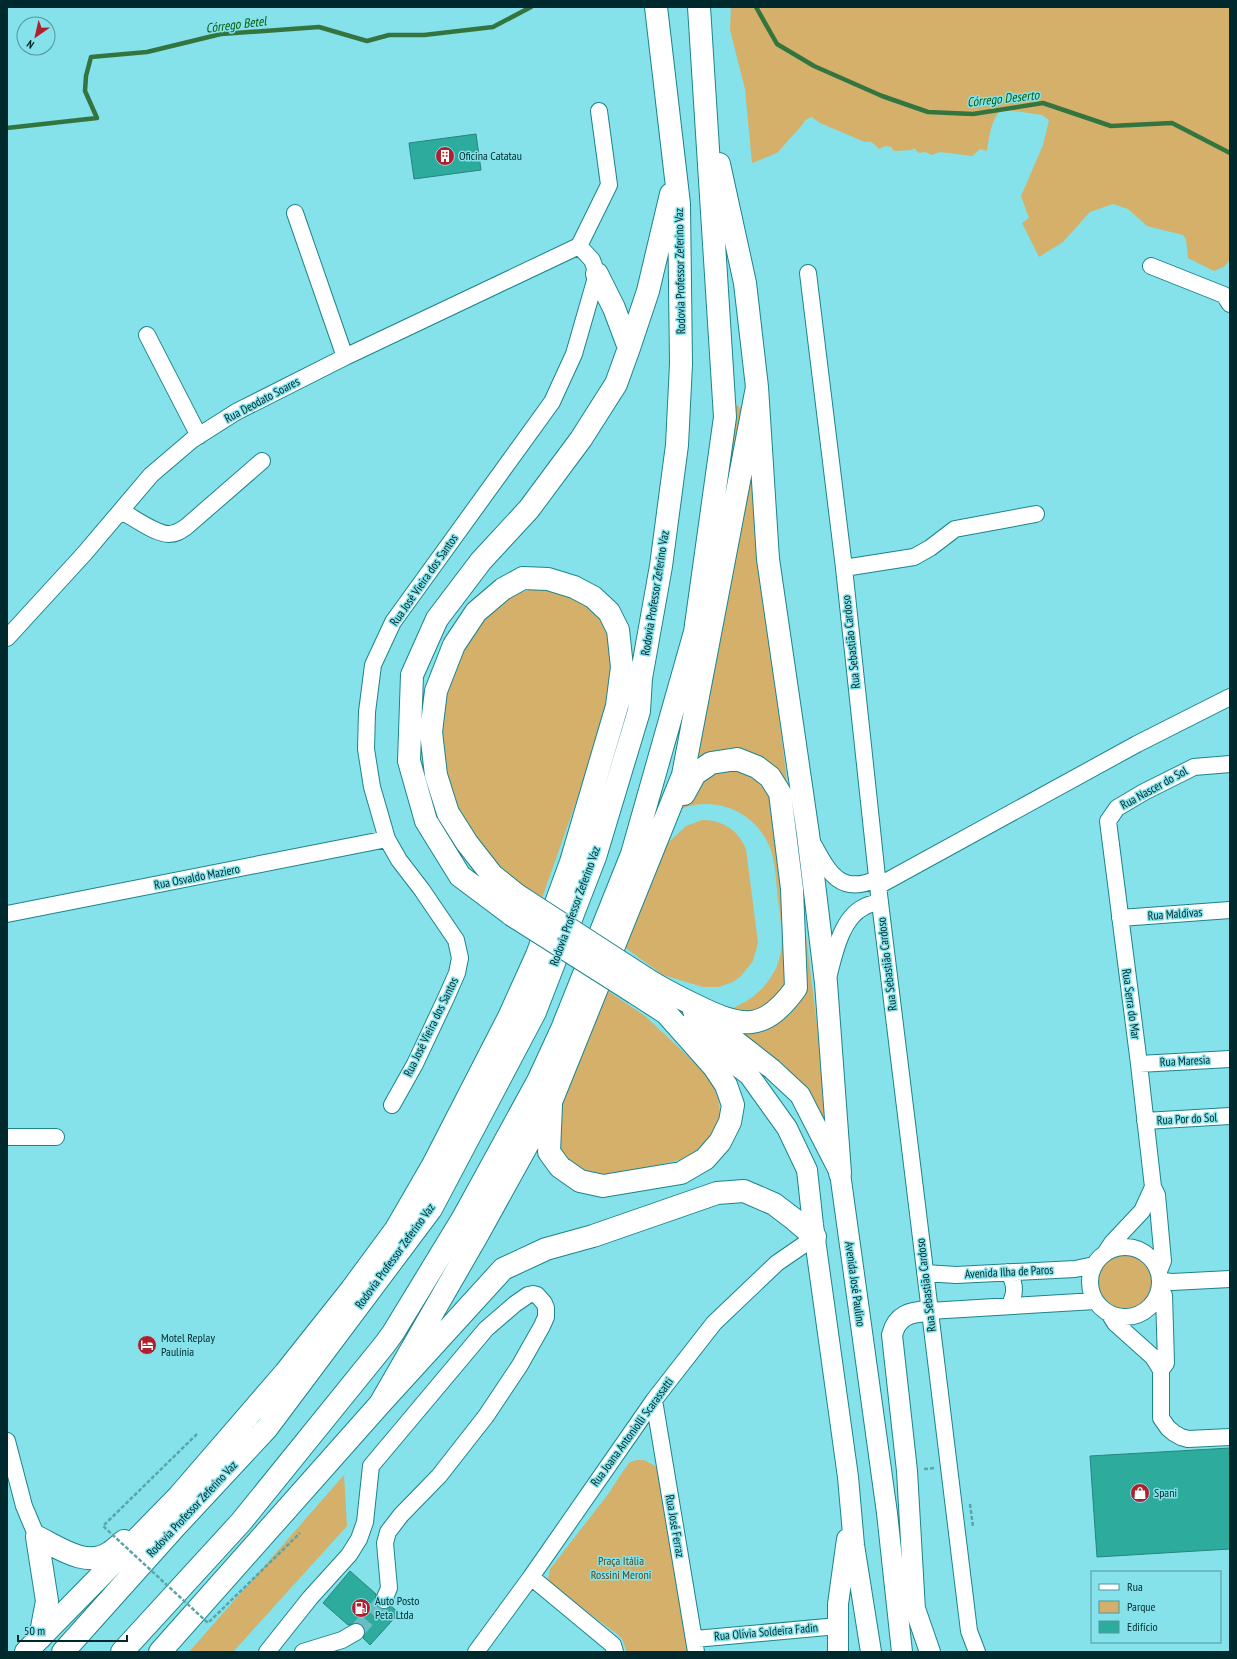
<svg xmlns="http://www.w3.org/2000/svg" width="1237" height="1659" font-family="'PT Sans Narrow',sans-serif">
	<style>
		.green { fill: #d4b06a }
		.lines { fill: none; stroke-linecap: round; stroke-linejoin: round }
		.stream { stroke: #34753f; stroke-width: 4.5 }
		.building { fill: #2dab9c; stroke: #26867b }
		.minor-tunnel { stroke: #6abdc4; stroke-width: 16; stroke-dasharray: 16 8; stroke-linecap: butt }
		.minor-casing { stroke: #1c848c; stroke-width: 18 }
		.major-casing { stroke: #1c848c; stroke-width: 22 }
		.highway-casing { stroke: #1c848c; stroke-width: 24 }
		.path { stroke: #59a5ab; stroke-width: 2.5; stroke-dasharray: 4 2; stroke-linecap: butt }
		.minor { stroke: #fff; stroke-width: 16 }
		.major { stroke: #fff; stroke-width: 20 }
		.highway { stroke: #fff; stroke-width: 22 }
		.highway-bridge-casing { stroke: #1c848c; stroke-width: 24; stroke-linecap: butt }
		.path-bridge { stroke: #59a5ab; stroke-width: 2.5; stroke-dasharray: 4 2; stroke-linecap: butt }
		.highway-bridge { stroke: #fff; stroke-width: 22 }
		.labels { text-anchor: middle; stroke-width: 3; stroke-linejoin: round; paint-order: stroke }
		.poi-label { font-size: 12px; fill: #00292d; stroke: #85e2ea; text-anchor: start }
		.street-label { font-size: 12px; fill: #00292d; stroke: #85e2ea }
		.park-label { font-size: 12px; fill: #5b461a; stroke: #85e2ea }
		.water-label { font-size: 13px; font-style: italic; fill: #055a09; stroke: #85e2ea }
	</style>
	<rect width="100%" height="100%" fill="#85e2ea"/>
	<!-- green -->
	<path class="green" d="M731,7H1230V259L1224,267L1214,271L1188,258L1186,239L1183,235L1147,226L1128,209L1113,204L1090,212L1063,242L1039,257L1022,223L1029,218L1021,196L1043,145L1049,120L1042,115L1002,109C991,119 989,137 987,151L980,149L972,156L940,152L932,155L925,152L919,153L914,148L912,150L894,151L891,147L885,146L879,149C874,144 871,140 865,142L820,123L812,117L805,120L803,124L777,153L752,163L745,89L730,30Z
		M732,405H737L744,411L766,611L830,1131L731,1030L728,1010C750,1002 767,988 777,966C785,946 781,921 778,900C776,882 776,860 768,843C753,811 714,795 681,809C674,812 667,818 660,822L692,689L727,494Z
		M533,589L558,591L591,608L606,626L617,659L589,765L542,898L525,889L508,878L468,833L444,776L441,715L450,675L474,629L508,596Z
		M702,820C723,820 738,830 746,849L758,943L753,961L741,976L733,982L719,987H703L663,975L623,946L657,853L686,826Z
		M602,987L645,1016L709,1076L718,1095L720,1115L714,1134L695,1156L613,1176C576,1174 563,1159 551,1126Z
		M1097 1282a28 28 0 1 1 56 0a28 28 0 1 1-56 0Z
		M637,1460H644L657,1467L690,1652H627L622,1639L617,1634L560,1592L548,1579L550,1569L609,1493L623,1471L630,1462Z
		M344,1475L347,1526L233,1652H189Z"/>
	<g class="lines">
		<!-- stream -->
		<path class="stream" d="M756,7L777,44L814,66L882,96L928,112L973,114L1043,103L1111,126L1172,123L1230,153
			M7,128L97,118L85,91L86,76L91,57L147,52L221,34L319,27L367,41L389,35H424L493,27L531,7"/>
	</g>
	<!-- building -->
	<path class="building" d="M476,134L481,170L414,179L409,143Z
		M1230,1448V1549L1097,1557L1090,1456Z
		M350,1571L376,1594L375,1601L377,1606L385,1609L391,1606L399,1613L370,1645L363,1638L365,1632L361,1624L356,1623L348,1625L323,1603Z"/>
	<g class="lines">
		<!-- minor-tunnel -->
		<path class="minor-tunnel" d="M356,1632L384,1600"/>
		<!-- minor casing -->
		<g class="minor-casing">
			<path id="minor" d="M295,213L345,357
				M579,246L609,185L599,111
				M1151,266L1224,295L1230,304
				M808,273L844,568L878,886L969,1631L977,1652
				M147,335L199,436
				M121,511C133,517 155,534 169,534C176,534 180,531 186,527L262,461
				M844,568L914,557L930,548L955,529L1036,514
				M7,638L84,554L151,475L192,440L236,412L345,357L579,246
				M812,842C828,871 839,896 877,879
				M878,886L1137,744L1230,697
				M7,914L387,839
				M1120,918L1230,910
				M828,978C834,955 841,918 864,907C869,904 875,903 880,902
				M1139,1064L1230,1059
				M392,1105L415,1064L446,998L457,973L460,958L456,940L422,890L399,860L387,839L372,787L366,749L367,712L373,665L393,622L552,402L574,354L597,274L592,260L579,246
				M1145,1121L1230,1116
				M7,1137H56
				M1090 1282a35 35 0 1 1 70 0a35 35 0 1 1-70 0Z
				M1106,1252L1112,1243L1142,1211L1153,1187
				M1159,1271L1163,1261L1157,1195L1153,1187L1139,1064L1108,821L1117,808L1144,792L1194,767L1230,764
				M1008,1272C1016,1284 1016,1294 1009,1306
				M925,1273L956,1275L1075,1269L1094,1265
				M1161,1280L1172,1282L1230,1279
				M1160,1290L1164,1295L1166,1363L1161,1370V1418L1168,1428L1174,1433L1181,1437L1188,1439L1230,1437
				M929,1311L1095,1301
				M1109,1313L1115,1323L1153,1357L1161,1370
				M654,1400L696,1652
				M7,1441L24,1506L37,1537
				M531,1577L613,1645L615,1652
				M695,1639L838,1626
				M267,1652L310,1598L349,1555L359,1539L365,1522L371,1466L486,1329L515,1304L528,1295L533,1294L537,1295L544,1303L546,1308V1317L542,1326L520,1365L486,1416L439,1476L401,1515L388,1532L385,1543L389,1588L384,1600
				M303,1652L342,1640L356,1632
				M476,1652L531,1577L654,1400L714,1323L777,1263L815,1237"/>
		</g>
		<!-- major casing -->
		<g class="major-casing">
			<path id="major" d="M693,1011L735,1040L772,1069L800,1095L840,1173L887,1513L902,1652
				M684,1026L749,1075L787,1128L807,1170L813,1225L848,1477L854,1545L871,1652
				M911,1597L930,1652
				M915,1610L907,1471L892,1335C897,1315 910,1312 929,1311
				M838,1652V1604L847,1539"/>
		</g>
		<!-- highway casing -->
		<g class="highway-casing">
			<path id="highway" d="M719,164L745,283L757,387L768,559L808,834L826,983L840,1173
				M597,274L614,308L629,348
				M512,915L460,876L426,821L409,761L412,675L437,619L481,561L529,509L581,439L616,384L629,348L648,291L671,194
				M645,978C662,989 680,998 699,1007C743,1029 765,1031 796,988L792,889L780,793L770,777L757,767L737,759L711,763L695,774L684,794
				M551,1105L549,1152L560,1167L580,1181L603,1186L681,1173L705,1159L720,1142L730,1122L733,1105L726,1085L714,1067L666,1013L635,993
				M380,1404L478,1234L551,1102L683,775L757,387
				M37,1537C58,1547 86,1568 109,1553C114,1550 119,1545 124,1541
				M37,1537L47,1601L40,1638
				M26,1652L178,1497L285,1373L351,1290L396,1229L433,1165L509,1017L537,955L571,862L617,706L622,667L618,630L609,612L593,597L574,587L548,579L523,578L503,589L476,612L454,645L436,691L431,732L436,775L448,813L467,843L492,875L517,895
				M63,1652L175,1527L267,1428L431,1209L535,1012L595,857L639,711L641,678L661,566L677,445L681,364L679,204L656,7
				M122,1652L241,1522L385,1344L393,1333L463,1218L538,1081L562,1029L632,854L695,632L725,417L699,7
				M160,1652L380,1404L503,1269L546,1249L593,1236L717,1193L744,1191L774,1204L795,1220L815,1237"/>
		</g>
		<!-- path -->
		<path class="path" d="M924,1469L935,1468
			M970,1504L973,1527"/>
		<!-- minor -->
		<use href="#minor" class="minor"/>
		<!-- major -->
		<use href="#major" class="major"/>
		<!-- highway -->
		<use href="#highway" class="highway"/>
		<!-- highway-bridge casing -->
		<g class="highway-bridge-casing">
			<path id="highway-bridge" d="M517,895L645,978
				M512,915L635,993"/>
		</g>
		<!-- path-bridge -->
		<path class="path-bridge" d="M197,1434L103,1526L208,1623L300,1533"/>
		<!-- highway-bridge -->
		<use href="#highway-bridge" class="highway-bridge"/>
	</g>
	<!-- icons -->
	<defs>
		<g id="building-disc" transform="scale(1)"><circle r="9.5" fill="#b11e2c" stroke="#85e2ea"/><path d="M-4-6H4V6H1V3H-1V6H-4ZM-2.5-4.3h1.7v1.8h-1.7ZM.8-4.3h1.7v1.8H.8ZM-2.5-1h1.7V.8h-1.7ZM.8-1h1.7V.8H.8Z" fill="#fff"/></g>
		<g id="hotel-disc" transform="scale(1)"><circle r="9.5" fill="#b11e2c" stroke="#85e2ea"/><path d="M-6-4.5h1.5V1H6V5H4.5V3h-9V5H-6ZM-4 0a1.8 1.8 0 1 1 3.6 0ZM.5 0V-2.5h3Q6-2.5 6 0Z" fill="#fff"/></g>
		<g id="shop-disc" transform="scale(1)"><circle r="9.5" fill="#b11e2c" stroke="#85e2ea"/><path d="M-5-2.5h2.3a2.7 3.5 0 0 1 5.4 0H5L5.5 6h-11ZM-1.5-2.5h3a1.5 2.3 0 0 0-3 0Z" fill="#fff"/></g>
		<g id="fuel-disc" transform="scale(1)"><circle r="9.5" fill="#b11e2c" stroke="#85e2ea"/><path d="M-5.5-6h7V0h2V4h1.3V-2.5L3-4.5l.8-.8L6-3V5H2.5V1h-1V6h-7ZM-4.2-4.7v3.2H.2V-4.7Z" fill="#fff"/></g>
	</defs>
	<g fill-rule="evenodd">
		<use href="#building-disc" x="445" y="156"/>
		<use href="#hotel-disc" x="147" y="1345"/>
		<use href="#shop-disc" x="1140" y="1493"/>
		<use href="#fuel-disc" x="361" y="1608"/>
	</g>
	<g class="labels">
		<!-- poi labels -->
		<g class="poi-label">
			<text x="459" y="160">Oficina Catatau</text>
			<text x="161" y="1342">Motel Replay<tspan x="161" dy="14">Paulínia</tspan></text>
			<text x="1154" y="1497">Spani</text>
			<text x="375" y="1605">Auto Posto<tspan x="375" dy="14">Peta Ltda</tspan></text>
		</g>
		<!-- street labels -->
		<g class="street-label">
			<text transform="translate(680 271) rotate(-91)" y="4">Rodovia Professor Zeferino Vaz</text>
			<text transform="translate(262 400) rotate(-28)" y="4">Rua Deodato Soares</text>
			<text transform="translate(424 580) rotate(-55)" y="4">Rua José Vieira dos Santos</text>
			<text transform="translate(655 593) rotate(-81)" y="4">Rodovia Professor Zeferino Vaz</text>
			<text transform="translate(851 642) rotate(-96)" y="4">Rua Sebastião Cardoso</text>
			<text transform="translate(1154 788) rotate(-29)" y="4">Rua Nascer do Sol</text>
			<text transform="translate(197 877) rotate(-11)" y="4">Rua Osvaldo Maziero</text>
			<text transform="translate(575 906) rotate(-70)" y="4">Rodovia Professor Zeferino Vaz</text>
			<text transform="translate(1175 914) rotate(-4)" y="4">Rua Maldivas</text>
			<text transform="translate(887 964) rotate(-97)" y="4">Rua Sebastião Cardoso</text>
			<text transform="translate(1131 1004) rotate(82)" y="4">Rua Serra do Mar</text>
			<text transform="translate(431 1027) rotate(-64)" y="4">Rua José Vieira dos Santos</text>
			<text transform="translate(1185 1061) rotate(-3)" y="4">Rua Maresia</text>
			<text transform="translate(1187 1119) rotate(-3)" y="4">Rua Por do Sol</text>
			<text transform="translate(395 1256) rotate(-54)" y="4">Rodovia Professor Zeferino Vaz</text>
			<text transform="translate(1009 1272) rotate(-3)" y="4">Avenida Ilha de Paros</text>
			<text transform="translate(855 1284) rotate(82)" y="4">Avenida José Paulino</text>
			<text transform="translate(926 1285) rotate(-97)" y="4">Rua Sebastião Cardoso</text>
			<text transform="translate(632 1432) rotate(-54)" y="4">Rua Joana Antoniolli Scarassatti</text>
			<text transform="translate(192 1509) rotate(-47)" y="4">Rodovia Professor Zeferino Vaz</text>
			<text transform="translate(675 1526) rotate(80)" y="4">Rua José Ferraz</text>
			<text transform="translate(766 1632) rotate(-5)" y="4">Rua Olívia Soldeira Fadin</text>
		</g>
		<!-- park labels -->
		<g class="park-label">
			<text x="621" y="1565">Praça Itália<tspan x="621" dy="14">Rossini Meroni</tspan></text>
		</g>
		<!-- water labels -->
		<g class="water-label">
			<text transform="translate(236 24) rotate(-7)" y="5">Córrego Betel</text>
			<text transform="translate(1003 98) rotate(-6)" y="5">Córrego Deserto</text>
		</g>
	</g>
	<!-- border -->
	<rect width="1237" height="1659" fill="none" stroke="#00292d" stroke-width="16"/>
	<!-- legend -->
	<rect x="1091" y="1571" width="130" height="72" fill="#85e2ea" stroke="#50989e"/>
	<rect x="1099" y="1584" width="20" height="6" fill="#ffffff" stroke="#50989e"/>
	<text x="1127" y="1591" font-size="12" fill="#00292d">Rua</text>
	<rect x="1099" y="1601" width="20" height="12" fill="#d4b06a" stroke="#50989e"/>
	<text x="1127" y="1611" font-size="12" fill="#00292d">Parque</text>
	<rect x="1099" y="1621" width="20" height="12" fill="#2dab9c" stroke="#50989e"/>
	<text x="1127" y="1631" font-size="12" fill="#00292d">Edifício</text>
	<!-- north arrow -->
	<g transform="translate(36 36) rotate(214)"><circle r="19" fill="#85e2ea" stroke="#50989e"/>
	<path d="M0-3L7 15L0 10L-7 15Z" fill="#b11e2c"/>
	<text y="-6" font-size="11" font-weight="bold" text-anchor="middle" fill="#00292d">N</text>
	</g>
	<!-- scale -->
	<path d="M18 1635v6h109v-6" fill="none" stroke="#00292d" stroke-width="2"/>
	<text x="24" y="1635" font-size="12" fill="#00292d" stroke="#85e2ea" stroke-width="3" paint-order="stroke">50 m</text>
</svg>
